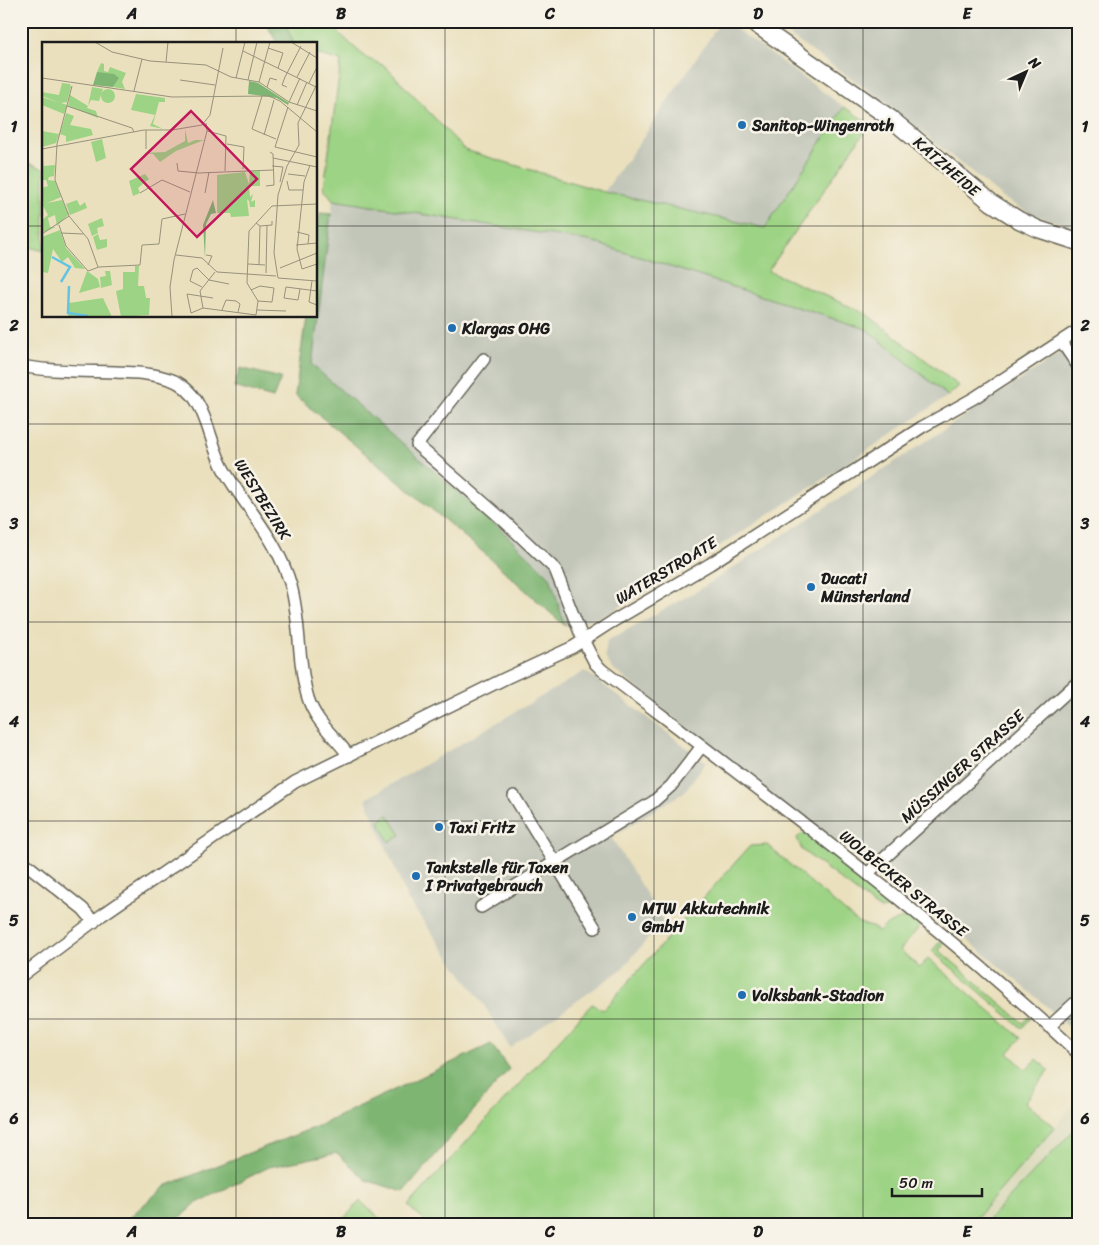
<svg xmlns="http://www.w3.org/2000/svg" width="1099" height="1245" font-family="Sriracha,sans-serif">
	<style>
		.built { fill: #d9d9b9 }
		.industrial { fill: #c2c6b9 }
		.green { fill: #9dd384; stroke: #5c7850 }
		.forest { fill: #7eb572; stroke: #4d6847 }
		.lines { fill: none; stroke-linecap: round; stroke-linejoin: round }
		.street-casing { stroke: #646154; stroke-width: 14 }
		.secondary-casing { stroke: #646154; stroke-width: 19 }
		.street { stroke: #fff; stroke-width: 11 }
		.secondary { stroke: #fff; stroke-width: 16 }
		.grid { fill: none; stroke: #1c1c1c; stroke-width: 1; stroke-opacity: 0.55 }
		.poi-dot { fill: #1f6fb2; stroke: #f7f3e8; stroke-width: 2 }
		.labels { text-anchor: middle; stroke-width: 5; stroke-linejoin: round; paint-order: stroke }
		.poi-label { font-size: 16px; font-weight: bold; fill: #1c1c1c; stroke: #f7f3e8; text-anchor: start }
		.street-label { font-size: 16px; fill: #1c1c1c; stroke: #f7f3e8 }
		.inset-river { fill: none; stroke: #63c3e2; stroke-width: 2.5 }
		.inset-road { fill: none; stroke: #98927d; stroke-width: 1 }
		.view { fill: #c2185b; fill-opacity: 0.15; stroke: #c2185b; stroke-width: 2.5 }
		.inset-edge { fill: none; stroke: #1c1c1c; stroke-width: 2.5 }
		.neatline { fill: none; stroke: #1c1c1c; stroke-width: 2 }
		.grid-label { font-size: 16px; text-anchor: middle; font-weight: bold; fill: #1c1c1c }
	</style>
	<rect width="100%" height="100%" fill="#f7f3e8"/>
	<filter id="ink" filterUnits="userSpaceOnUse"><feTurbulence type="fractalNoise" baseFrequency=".02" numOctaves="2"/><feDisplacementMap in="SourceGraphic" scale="10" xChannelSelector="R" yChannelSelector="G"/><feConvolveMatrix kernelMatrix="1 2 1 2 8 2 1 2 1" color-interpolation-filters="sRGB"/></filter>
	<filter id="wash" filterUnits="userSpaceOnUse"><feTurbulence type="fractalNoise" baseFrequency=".0096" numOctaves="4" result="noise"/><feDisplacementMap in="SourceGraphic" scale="20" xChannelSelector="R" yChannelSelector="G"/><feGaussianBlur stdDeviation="1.12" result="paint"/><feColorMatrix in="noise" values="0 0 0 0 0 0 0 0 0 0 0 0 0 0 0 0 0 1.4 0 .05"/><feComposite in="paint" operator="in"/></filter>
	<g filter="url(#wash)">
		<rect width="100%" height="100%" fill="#eae0bd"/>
		<!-- built -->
		<path class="built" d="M1078,1099V1224H971L1055,1127Z"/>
		<!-- industrial -->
		<path class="industrial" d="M721,21H725L844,107L766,228L604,192L640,142Z
			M768,21H1078V229L1029,213L1003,198L881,99Z
			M333,200L589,241L746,291L866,329L948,396L826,478L680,571L604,616L565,626L550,577L496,525L312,365Z
			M1078,342V1036L1043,1003L889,875L787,809L612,668L606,659L605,654L607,641L702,588Z
			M585,671L706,762L684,792L611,837L663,921L621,970L510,1048L484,1005L408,900L366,799Z"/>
		<!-- green -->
		<path class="green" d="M284,21H326L366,58L385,66L465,150L604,192L765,228L844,107L870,124L768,271L865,313L959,386L948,396L866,329L746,291L589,241L333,200L324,188L341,61L316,54V44H294Z
			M21,160L44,169V251L21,245Z
			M388,815L401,835L389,842L379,821Z
			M802,833L808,835L889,897L891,905L889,908L881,910L876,907L802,850L797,838Z
			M767,845L857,922L874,928L879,932C883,927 887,925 892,922C905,916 911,915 922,924L900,950L920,968L928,958L1021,1038L1008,1053L1026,1070L1037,1059L1049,1070L1025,1102L1055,1127L971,1224H428L408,1206L592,1004L603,1010L750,846Z
			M941,940L944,943L939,950L1023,1023L1029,1017L1031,1018L1022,1028L932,951Z
			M1078,1126V1224H984Z
			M360,1201L386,1224H339Z"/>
		<!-- forest -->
		<path class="forest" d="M265,21H284L294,44L277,43Z
			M320,213L331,214L312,365L496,525L550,577L565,626L484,553L295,395L306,316H316V240Z
			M240,368L281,378L273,398L234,387Z
			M491,1044L509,1069L404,1192L366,1180L337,1153L269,1167L195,1204L173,1224H122L165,1186L318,1126Z"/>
	</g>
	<g filter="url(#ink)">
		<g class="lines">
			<!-- street casing -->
			<g class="street-casing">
				<path id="street" d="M1061,341L1078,366
					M484,359L417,445L501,518L555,569L583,640L595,663L602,670C765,794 928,914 1078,1053
					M21,366C52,372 85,371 116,372C134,373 154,373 172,380C181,383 192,393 197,402C209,422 212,447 223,468C246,509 278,539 291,586C301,622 297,662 308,698C316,723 335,736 349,756
					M514,796L595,928
					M21,860L83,909L94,922
					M868,873L1078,682
					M481,907L653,802L671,786L702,746
					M21,976L102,915L295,782L506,678L573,647L610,623L710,564L922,427L974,398L1078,330
					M1049,1027L1078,1000"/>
			</g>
			<!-- secondary casing -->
			<g class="secondary-casing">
				<path id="secondary" d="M751,21L890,118L992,203L1019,220L1038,229L1078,242"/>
			</g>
			<!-- street -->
			<use href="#street" class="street"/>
			<!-- secondary -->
			<use href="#secondary" class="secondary"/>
		</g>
	</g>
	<!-- grid -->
	<path class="grid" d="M236,21V44M445,21V1224M654,21V1224M863,21V1224M21,226H44M316,226H1078M236,316V1224M21,424H1078M21,622H1078M21,821H1078M21,1019H1078"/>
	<!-- markers -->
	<g class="poi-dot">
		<circle cx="742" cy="125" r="5"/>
		<circle cx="452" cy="328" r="5"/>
		<circle cx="811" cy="587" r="5"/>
		<circle cx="439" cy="827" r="5"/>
		<circle cx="416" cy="876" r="5"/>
		<circle cx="632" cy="917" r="5"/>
		<circle cx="742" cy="995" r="5"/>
	</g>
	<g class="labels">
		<!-- poi labels -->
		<g class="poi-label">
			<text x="752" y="131">Sanitop-Wingenroth</text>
			<text x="462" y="334">Klargas OHG</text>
			<text x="821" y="584">Ducati<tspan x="821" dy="18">Münsterland</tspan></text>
			<text x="449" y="833">Taxi Fritz</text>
			<text x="426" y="873">Tankstelle für Taxen<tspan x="426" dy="18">I Privatgebrauch</tspan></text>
			<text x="642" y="914">MTW Akkutechnik<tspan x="642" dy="18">GmbH</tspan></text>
			<text x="752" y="1001">Volksbank-Stadion</text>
		</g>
		<!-- street labels -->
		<g class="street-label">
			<text transform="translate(947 166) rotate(41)" y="6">KATZHEIDE</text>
			<text transform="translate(263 499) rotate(58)" y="6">WESTBEZIRK</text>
			<text transform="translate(666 570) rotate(-31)" y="6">WATERSTROATE</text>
			<text transform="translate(962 766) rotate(-42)" y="6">MÜSSINGER STRASSE</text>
			<text transform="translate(904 883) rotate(39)" y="6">WOLBECKER STRASSE</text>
		</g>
	</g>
	<!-- overview -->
	<g transform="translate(42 42)">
		<rect width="275" height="275" fill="#eae0bd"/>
		<path d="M59,21L62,22V29L66,30L68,25L84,31L80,40L83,47L71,45L76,37L55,30ZM20,41L28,42L29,45L25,60L19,61L25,63L22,72L0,63V55L18,61L0,54V50L17,53ZM50,45L61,47L57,59L49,58L45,66L54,69L56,76L26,64L28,53L46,64ZM59 54a7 7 0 1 1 14 0a7 7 0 1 1-14 0ZM94,52L123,56V60H117L111,82L121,87L108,84L113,73L89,68ZM24,71L32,74L28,83L49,87L51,93L24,100V94L18,92ZM143,87L146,101L153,98H162L134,109L118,120L111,112L101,111L123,110L132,105L143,99ZM0,89L17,92L14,101L0,105ZM60,97L64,116L54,120L49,100ZM2,118V124L13,123L12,134L7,135L6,138L13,139L19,155L5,161L20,158L27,172L15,184L13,173L6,176L8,185H14L0,191V178L6,173L0,162V146L6,144L4,138H0ZM208,129H218V144H207L208,155L211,152L209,160L213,158V165H208L207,159L205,157L207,174L189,175L188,171H175V133L203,130L207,142ZM103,132L107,137L96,146L98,151L91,154L87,139ZM35,158L38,164L43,160L45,166L28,173L24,162ZM60,176L62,184L55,186L56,191L50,194L46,182ZM18,188L24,206L43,227L33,226L26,215L20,220L11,207L6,231L0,230V195ZM56,192L58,198L65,197V205L55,208L51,195ZM93,224H97L96,244H102L104,256H108L107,273L79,275L74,249L81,247V230H93ZM45,229L56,237L58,245L37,251ZM63,229H68L70,243L59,246L58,235L64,234ZM61,256L70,275H26L27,261Z" fill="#9dd384"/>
		<path d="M55,30L72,32L77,36L71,45L51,43ZM207,39L216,41L247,61L246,63L235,56L206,52ZM171,158L174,171L169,172L164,182L163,216L161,183Z" fill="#7eb572"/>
		<path class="inset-river" d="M10,215L28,225L19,240M27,244L26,271L46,274"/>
		<path class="inset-road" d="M53,0L70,10L108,19L164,23L189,35L217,40L247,60L275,69M249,0L275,16M226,6L241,11L236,26M201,9L274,45M124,20L126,0M255,35L268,10M0,36L130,55L227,54L238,59L275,90M194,36L203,0M138,38L173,43M206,38L215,0M217,40L228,0M267,41L275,25M275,42L256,81L257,103L245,124L236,153L232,211L236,236L275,239M30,44L15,102L13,138L27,174L46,197L56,225M225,45L228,36L235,38M245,45L240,43L243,35L259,4M92,49L100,17M220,54L210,87L234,97M247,60L258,36M255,63L265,40M25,64L90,86L92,90M246,65L233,105L275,115M104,88V107M165,89L184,94L183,129M222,93L232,58M185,102L202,105L201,127M0,107L102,88H130L160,83L168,73L181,6M231,116L275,125M135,121L136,129L157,131L231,128M268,123L262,140L255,207L260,227L275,222M230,124L241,125L238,140M246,132L263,134M245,139L247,148H261M224,144L232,143L231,112L228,110M98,151L120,138L148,150M163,151L167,130M214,181L218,184L230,183V179M17,183L24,204L46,229L57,225L98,223L100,203L117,202L120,177L143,172M255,190L267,193L266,202M19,191L41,192M0,192L27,174M254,203L275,201M134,213L160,216L175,230L234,234M164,213L170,214L166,223M206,222L223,223M217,223L218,184M238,226L275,211M173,230L158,249L161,266L214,273L216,259L205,241L207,189L230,164L275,162M224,231L225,183M270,239L267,260L275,263M160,245L148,239L151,228L155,226L167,238L187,242M258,247L256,258L242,256L244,245L275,249M209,248L218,244L232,246L230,260L216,259M161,266L149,271L145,252L171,256M180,268L184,258L194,259L198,262L196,270M215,268L244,269M130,275L128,245L132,218L165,89L164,81"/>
		<path class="view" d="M149,69L215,137L155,195L89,127Z"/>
		<rect width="275" height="275" class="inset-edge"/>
	</g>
	<!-- margin -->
	<rect width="1099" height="1245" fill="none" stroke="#f7f3e8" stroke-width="55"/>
	<!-- north arrow -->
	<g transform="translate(1026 72) rotate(44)" stroke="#f7f3e8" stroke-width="4" paint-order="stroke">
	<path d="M0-4L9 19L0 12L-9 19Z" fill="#1c1c1c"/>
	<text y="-8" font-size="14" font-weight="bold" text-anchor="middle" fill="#1c1c1c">N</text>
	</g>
	<!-- scale -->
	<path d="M892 1188v8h90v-8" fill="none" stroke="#1c1c1c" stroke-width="2.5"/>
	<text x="899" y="1188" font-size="15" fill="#1c1c1c" stroke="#f7f3e8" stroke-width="4" paint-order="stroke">50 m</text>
	<rect x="28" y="28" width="1044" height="1190" class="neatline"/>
	<g class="grid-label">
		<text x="132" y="19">A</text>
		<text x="341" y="19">B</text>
		<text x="550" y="19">C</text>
		<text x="758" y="19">D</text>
		<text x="967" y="19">E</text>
		<text x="14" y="132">1</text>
		<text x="1085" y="132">1</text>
		<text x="14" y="331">2</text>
		<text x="1085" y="331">2</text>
		<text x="14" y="529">3</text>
		<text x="1085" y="529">3</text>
		<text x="14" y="727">4</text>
		<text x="1085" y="727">4</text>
		<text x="14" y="926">5</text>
		<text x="1085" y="926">5</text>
		<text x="14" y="1124">6</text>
		<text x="1085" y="1124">6</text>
		<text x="132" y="1237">A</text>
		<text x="341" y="1237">B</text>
		<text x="550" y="1237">C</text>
		<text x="758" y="1237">D</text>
		<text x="967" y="1237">E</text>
	</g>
</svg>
